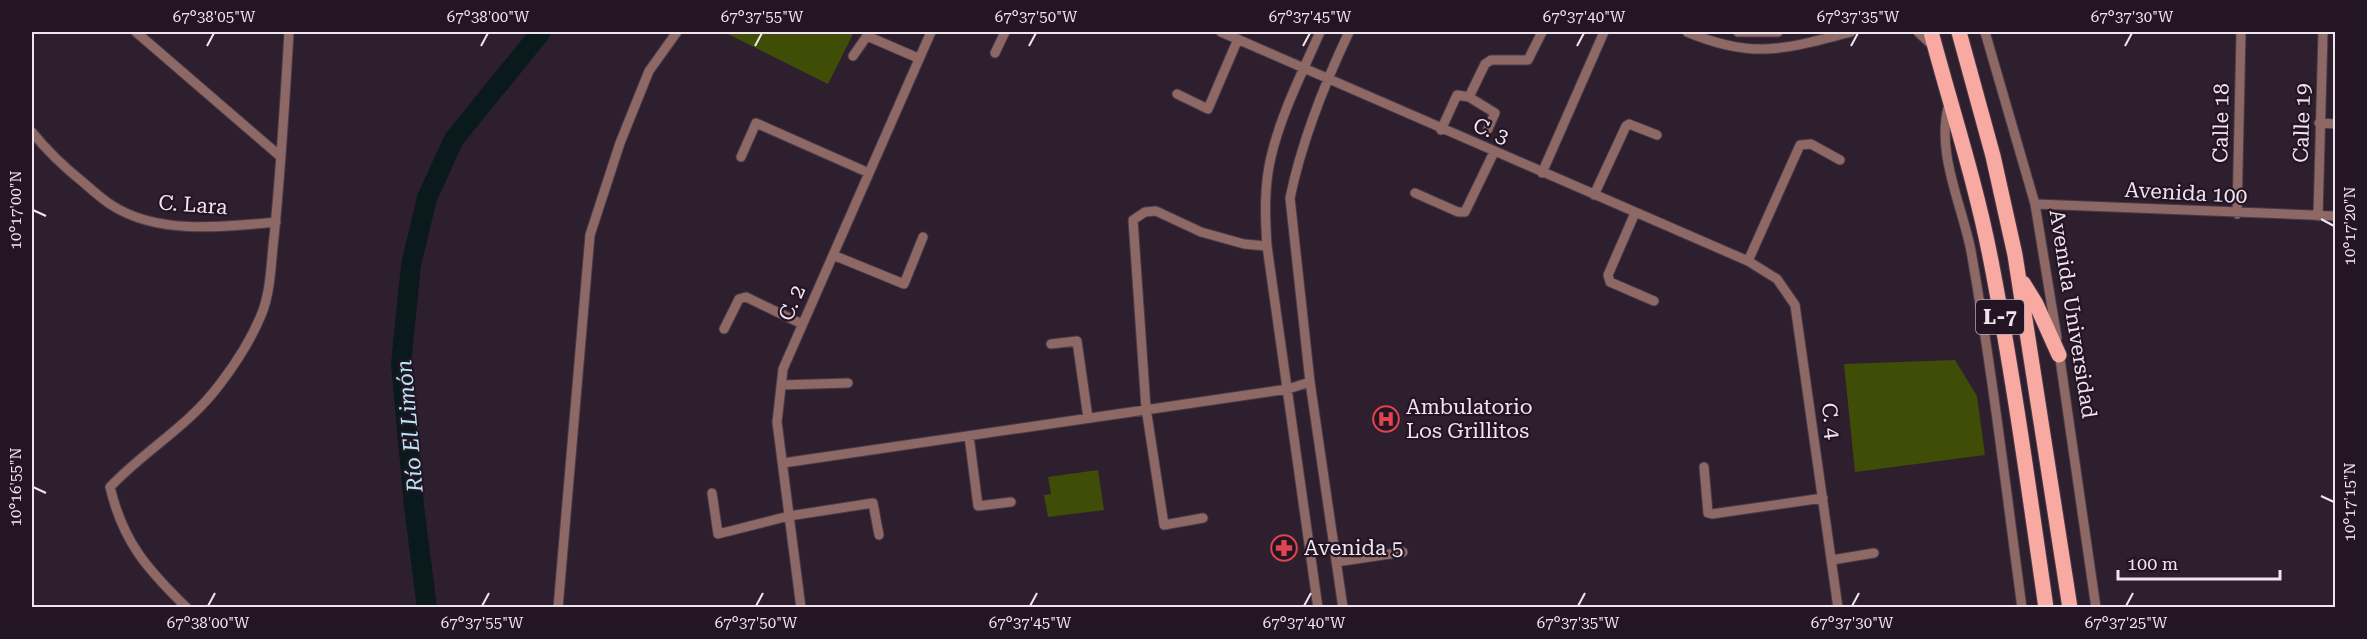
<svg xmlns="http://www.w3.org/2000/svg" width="2367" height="639" font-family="'Roboto Serif',serif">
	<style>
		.green { fill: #3f4d07 }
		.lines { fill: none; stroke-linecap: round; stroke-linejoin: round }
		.river { stroke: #0a191c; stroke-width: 20 }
		.street-casing { stroke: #493b4a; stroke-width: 11 }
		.primary-casing { stroke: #493b4a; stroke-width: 17 }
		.street { stroke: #8e6864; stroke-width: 9 }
		.primary { stroke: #f8aaa2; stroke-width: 15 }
		.ticks { fill: none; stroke: #f0e5ef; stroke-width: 2 }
		.labels { text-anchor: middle; stroke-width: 4.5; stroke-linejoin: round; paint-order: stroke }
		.shield { fill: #241525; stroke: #b3a7b2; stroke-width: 1.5 }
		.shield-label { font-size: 20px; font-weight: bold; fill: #f0e5ef }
		.street-label { font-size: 21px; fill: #f0e5ef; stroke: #241525 }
		.poi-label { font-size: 21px; fill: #f0e5ef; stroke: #241525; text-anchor: start }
		.water-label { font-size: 22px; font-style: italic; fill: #b4e9f5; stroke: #241525 }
		.neatline { fill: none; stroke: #f0e5ef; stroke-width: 2 }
		.ticks-label { font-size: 15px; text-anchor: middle; fill: #f0e5ef }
	</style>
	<rect width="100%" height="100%" fill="#2e1f2f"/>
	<!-- green -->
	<path class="green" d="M724,32H854L828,84Z
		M1955,360L1977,396L1985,455L1855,472L1844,364Z
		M1098,470L1104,510L1048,517L1044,495L1051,494L1048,477Z"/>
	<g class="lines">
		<!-- river -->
		<path class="river" d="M427,608L414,506L401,364L411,265L427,198L454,139L541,32"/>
		<!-- street casing -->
		<g class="street-casing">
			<path id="street" d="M136,32L281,157
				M1221,32L1748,261L1777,279L1795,305L1838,608
				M1687,32C1754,60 1784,49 1851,32
				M1738,32H1778
				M1918,32L1934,47
				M1985,32L2035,204L2057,338
				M995,53L1005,32
				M853,56L867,36L918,58
				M1177,94L1208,109L1238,39
				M1469,97L1485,64L1491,60H1528L1542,32
				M1949,104C1935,151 1962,205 1971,251C1992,369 2006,489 2022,608
				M2319,123L2336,124
				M1441,130L1457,95L1469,97L1495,113L1488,129
				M32,132C48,152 64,167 84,183C93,191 103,200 113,206C159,235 224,227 276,222
				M741,157L756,123L869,173
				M1542,173L1604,32
				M1415,193L1458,212H1465L1494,152
				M1594,195L1626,126L1629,124L1657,135
				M2035,204L2336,216
				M1635,213L1608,275L1610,282L1654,301
				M2237,214L2241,32
				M2318,216L2323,32
				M833,255L904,284L923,237
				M1748,261L1800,145L1811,144L1840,160
				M724,329L739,299L746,297L802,324
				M1051,344L1077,341L1088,418
				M2059,352L2096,608
				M781,385L848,383
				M969,436L978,506L1011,502
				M783,463L1288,389L1310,382
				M1704,467L1708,513L1712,514L1823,498
				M712,493L718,534L789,516L873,503L879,535
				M1203,518L1164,525L1146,408L1133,220L1145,212L1156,211L1201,232L1244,244L1267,246
				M1832,560L1874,553
				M1336,562L1403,552
				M187,608C147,569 123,542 110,487C145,450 189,426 220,384C236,363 252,338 262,313C271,290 271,262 274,237C281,169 285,100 289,32
				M558,608L590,235L620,143L649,71L677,32
				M801,608L777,422L783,369L931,32
				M1318,608L1267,246C1265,216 1264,186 1271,157C1281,114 1302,73 1320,32
				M1343,608L1310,382L1290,198C1302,140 1324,85 1349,32"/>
		</g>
		<!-- primary casing -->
		<g class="primary-casing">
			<path id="primary" d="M1931,32C1951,107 1975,180 1990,256C2013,373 2029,490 2046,608
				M1959,32L1993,156L2015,255L2070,608
				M2023,283L2036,304L2059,355"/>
		</g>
		<!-- street -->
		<use href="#street" class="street"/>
		<!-- primary -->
		<use href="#primary" class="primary"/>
	</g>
	<!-- ticks -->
	<path class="ticks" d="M207,46L214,33M481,46L488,33M755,46L762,33M1029,46L1036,33M1303,46L1310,33M1577,46L1584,33M1851,46L1858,33M2125,46L2132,33M33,210L46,216M2321,219L2334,226M33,487L46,493M2321,496L2334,502M208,606L215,593M482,606L489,593M756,606L763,593M1030,606L1037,593M1304,606L1311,593M1578,606L1585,593M1852,606L1859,593M2126,606L2133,593"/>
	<!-- icons -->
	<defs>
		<g id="hospital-ring" transform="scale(1.35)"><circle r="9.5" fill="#241525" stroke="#e0444e" stroke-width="1.5"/><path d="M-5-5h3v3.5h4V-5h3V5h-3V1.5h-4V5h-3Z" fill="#e0444e"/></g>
		<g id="pharmacy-ring" transform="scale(1.35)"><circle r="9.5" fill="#241525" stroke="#e0444e" stroke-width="1.5"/><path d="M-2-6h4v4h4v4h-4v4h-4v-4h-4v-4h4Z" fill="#e0444e"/></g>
	</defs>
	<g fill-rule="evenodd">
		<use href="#hospital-ring" x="1386" y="419"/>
		<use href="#pharmacy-ring" x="1284" y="548"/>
	</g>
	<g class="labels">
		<!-- shield labels -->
		<rect class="shield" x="1976" y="300" width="48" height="34" rx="4.5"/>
		<g class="shield-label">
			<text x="2000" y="324">L-7</text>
		</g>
		<!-- street labels -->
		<g class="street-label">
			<text transform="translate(2221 123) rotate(-89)" y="7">Calle 18</text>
			<text transform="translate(2302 123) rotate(-88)" y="7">Calle 19</text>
			<text transform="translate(1491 131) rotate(23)" y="7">C. 3</text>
			<text transform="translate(2186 193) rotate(3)" y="7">Avenida 100</text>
			<text transform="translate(193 205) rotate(4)" y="7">C. Lara</text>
			<text transform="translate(792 303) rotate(-66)" y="7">C. 2</text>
			<text transform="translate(2073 314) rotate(81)" y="7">Avenida Universidad</text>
			<text transform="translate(1831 421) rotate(83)" y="7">C. 4</text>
		</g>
		<!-- poi labels -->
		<g class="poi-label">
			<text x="1406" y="414">Ambulatorio<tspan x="1406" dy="24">Los Grillitos</tspan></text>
			<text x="1304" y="555">Avenida 5</text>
		</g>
		<!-- water labels -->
		<g class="water-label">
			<text transform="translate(409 426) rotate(-95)" y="8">Río El Limón</text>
		</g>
	</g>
	<!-- border -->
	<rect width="2367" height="639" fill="none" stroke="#241525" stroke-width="66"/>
	<!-- scale -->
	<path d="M2118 570v9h162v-9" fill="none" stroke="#f0e5ef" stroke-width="3"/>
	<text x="2127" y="570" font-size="18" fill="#f0e5ef" stroke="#241525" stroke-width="4.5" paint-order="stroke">100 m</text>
	<rect x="33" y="33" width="2301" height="573" class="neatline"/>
	<g class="ticks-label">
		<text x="214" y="22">67°38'05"W</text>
		<text x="488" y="22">67°38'00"W</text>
		<text x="762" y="22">67°37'55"W</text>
		<text x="1036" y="22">67°37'50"W</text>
		<text x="1310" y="22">67°37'45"W</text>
		<text x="1584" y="22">67°37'40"W</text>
		<text x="1858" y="22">67°37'35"W</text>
		<text x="2132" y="22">67°37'30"W</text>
		<text transform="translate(16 210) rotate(-90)" y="5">10°17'00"N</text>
		<text transform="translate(2350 226) rotate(-90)" y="5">10°17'20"N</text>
		<text transform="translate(16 487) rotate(-90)" y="5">10°16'55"N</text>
		<text transform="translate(2350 502) rotate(-90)" y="5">10°17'15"N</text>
		<text x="208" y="628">67°38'00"W</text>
		<text x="482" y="628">67°37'55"W</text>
		<text x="756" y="628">67°37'50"W</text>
		<text x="1030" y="628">67°37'45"W</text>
		<text x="1304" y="628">67°37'40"W</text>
		<text x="1578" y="628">67°37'35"W</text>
		<text x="1852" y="628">67°37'30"W</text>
		<text x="2126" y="628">67°37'25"W</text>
	</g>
</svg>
